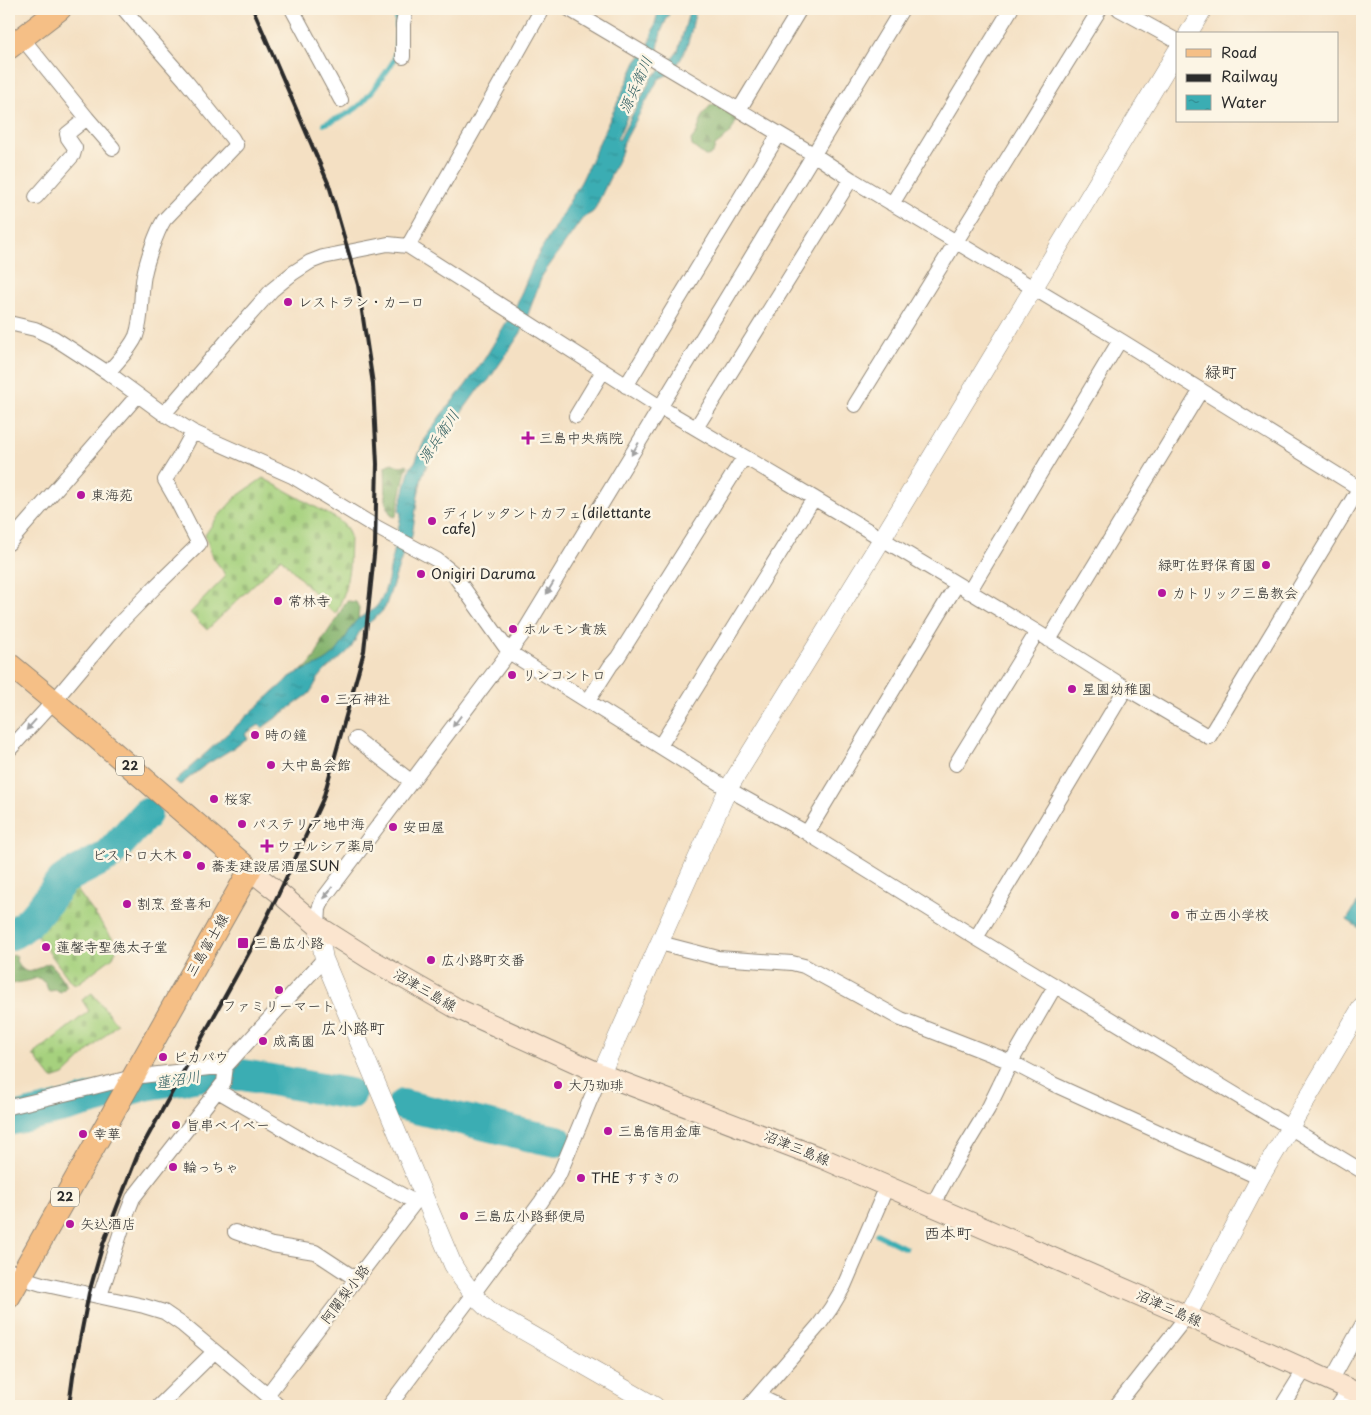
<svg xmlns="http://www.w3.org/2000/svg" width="1371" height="1415" font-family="'Playpen Sans','Klee One',sans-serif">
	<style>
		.forest { fill: url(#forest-firs); stroke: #586f4c }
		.cemetery { fill: url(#cemetery-stones); stroke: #687e54 }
		.water { fill: url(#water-ripples); stroke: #336c6f }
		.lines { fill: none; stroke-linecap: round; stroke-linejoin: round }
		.stream { stroke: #3badb3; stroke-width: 5.5 }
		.river { stroke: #3badb3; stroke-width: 32 }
		.minor-casing { stroke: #908677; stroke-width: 16 }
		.tertiary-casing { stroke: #908677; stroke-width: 19 }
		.secondary-casing { stroke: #908677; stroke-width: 22 }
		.primary-casing { stroke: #908677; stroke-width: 24 }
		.minor { stroke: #fff; stroke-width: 14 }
		.tertiary { stroke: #fff; stroke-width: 18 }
		.secondary { stroke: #fbe5cf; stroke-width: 20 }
		.primary { stroke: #f5bf86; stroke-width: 22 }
		.rail { stroke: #2b2b2b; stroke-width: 4 }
		.oneway { fill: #a0a0a0 }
		.poi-dot { fill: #b5179e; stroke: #fcf5e5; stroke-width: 2 }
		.labels { text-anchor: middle; stroke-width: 5; stroke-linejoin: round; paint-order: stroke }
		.shield { fill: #fcf5e5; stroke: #6a6863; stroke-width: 1 }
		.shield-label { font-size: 12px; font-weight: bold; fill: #2b2b2b }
		.poi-label { font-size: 14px; fill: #2b2b2b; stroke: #fcf5e5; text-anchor: start }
		.street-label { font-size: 14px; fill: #2b2b2b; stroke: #fcf5e5 }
		.water-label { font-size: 15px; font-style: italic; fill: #315f61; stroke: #fcf5e5 }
		.quarter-label { font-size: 16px; fill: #2b2b2b; stroke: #fcf5e5 }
	</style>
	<defs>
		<pattern id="forest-firs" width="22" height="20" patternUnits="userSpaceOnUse" patternTransform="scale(1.25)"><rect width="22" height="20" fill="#84b36d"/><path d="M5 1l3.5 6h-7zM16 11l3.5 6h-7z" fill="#6c925a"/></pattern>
		<pattern id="cemetery-stones" width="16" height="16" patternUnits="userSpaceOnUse" patternTransform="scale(1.25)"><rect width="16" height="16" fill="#a6d17e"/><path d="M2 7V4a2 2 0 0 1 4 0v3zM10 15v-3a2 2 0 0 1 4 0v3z" fill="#8fb46d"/></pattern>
		<pattern id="water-ripples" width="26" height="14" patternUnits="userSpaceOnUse" patternTransform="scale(1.25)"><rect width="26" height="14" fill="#3badb3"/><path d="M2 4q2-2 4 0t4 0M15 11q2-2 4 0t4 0" fill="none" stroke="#328d92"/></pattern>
	</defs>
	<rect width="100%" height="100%" fill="#fcf5e5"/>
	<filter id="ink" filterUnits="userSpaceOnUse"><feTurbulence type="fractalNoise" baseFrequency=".02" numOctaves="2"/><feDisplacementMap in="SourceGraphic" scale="10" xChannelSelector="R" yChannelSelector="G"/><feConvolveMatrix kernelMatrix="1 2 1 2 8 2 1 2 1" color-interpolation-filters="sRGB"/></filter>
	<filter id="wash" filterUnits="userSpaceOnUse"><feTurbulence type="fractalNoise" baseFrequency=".0096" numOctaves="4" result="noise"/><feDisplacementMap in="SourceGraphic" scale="20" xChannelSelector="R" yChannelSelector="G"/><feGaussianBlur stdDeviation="1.12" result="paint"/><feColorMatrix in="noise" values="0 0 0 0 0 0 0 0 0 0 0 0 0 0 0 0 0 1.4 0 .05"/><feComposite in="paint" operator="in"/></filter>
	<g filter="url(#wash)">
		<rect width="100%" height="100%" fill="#f4e0c3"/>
		<!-- forest -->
		<path class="forest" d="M717,104L736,116C736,130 725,139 715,146C714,153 712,156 705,156L692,146L691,140L697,132L703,114L711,105Z
			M392,463C398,466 401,467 407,464L408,466L406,470L396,516L395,517L392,516L387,508L386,501L385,466Z
			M348,601L356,602L359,608L358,621L345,642L330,660L301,673L303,669L307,667L315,657L320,647L321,642L333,624L336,621L345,603Z
			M13,954L17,956L16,961C28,980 33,969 49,963L52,965L67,986L61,992L56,990L50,991L48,990L46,984L39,978C34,978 31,981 26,981C19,983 15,982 9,986V958Z"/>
		<!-- cemetery -->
		<path class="cemetery" d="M263,478L337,519L346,527L350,536L349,568L345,591L336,614L328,608L281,558L207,630L190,613L225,577C224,570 218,565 214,559C210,551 208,543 205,535L216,519L236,497Z
			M72,883L118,946L113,957L77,984L71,982L32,929L52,909Z
			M92,993L117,1024L64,1075L52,1079L33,1055L89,1011L82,1000Z"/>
		<!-- water -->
		<path class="water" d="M659,9H671L661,32L656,60L650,69L637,95L617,139L619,140L652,77L668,64L678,51L690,9H696C691,31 688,55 671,72C668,76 662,76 658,80L624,142L621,154L594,211C590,215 586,215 582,219L542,276L522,331L488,381L477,391L438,445L429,460L422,477L418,495L412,536L402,557L385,608C379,616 370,621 362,629C357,634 355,642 351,648C342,659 330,664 322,674C316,680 314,688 309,694L262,728L259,725L245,734L248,739L204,766L180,785L175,781L290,677C302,669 317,667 328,659C341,650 346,635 355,622C362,614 373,613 379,603C388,588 390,569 393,552C396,539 399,527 401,514L399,511L410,468L415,462L426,437L441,415L465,386L485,358L516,306L534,262L582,180L636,62L649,45Z
			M89,864L90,868L72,876L65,883L34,921L24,930L9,940V929C32,918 42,893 60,876C67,869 80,869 89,864Z
			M1362,895V930L1347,920Z"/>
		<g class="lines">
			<!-- stream -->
			<path class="stream" d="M324,124C355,113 362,106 381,79C385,73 391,66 394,60C397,51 397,20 397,9
				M877,1234L905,1248"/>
			<!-- river -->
			<path class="river" d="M9,935C31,927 47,899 62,881L69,876L108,856L146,814
				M403,1105L527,1135L557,1141
				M9,1120L64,1107L145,1085L212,1074L243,1075L350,1094"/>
		</g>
	</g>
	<g filter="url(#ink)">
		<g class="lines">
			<!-- minor casing -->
			<g class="minor-casing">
				<path id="minor" d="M292,9L341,100
					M569,9L813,154L851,179L1120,340L1362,490
					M1119,9L1177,41
					M22,38L87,118L113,148
					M403,57V24L406,9
					M739,110L800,9
					M36,197L73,155L75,148L68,138L67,134L87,118
					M892,204L1011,9
					M408,246L488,105L542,9
					M9,323L35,329L54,338L108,373L164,414L193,432L292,476L376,527L437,560L452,572L509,652L728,789L807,833L976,938L1362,1171
					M108,373C117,361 130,350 136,336C143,317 140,295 144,275C147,260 156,233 164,220L236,145L232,138L185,80L150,40L124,9
					M626,386L779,134
					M855,405L1100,9
					M164,414L231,336L272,290L293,273L310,262L323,257L388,244L408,246L660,407L814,498L1037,632L1126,688L1209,737L1359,489
					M576,416L603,371
					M696,428L851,179
					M9,543L138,395
					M969,592L1120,340
					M1049,640L1201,390
					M588,701L611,665L618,657L744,457
					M356,739L412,782
					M660,746L814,498
					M9,750L54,701L117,626L156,586L199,544L177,501L165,480L180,456L193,432
					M956,764L1037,632
					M807,833L957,584
					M318,926L319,909L323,899L522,635L902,9
					M976,938L1126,688
					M660,943L718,958L792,963L804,966L901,1019L1011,1062L1053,1084L1260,1178
					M218,1091L321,1151L415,1202
					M9,1107L90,1088L133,1077L226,1066
					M932,1206L953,1167L988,1109L1011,1062L1055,986
					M235,1232L272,1245L315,1252L356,1279
					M9,1270L19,1277L42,1284L144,1306L164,1312L183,1325L267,1395L278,1406
					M100,1296L126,1216L133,1198L224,1082L226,1066L324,959
					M1331,1381L1362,1325
					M267,1395L423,1192
					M758,1396L779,1406
					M159,1406L214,1352
					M389,1406L473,1294L541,1202L559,1175L601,1074
					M749,1406L819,1325L831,1308L844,1286L887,1186
					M1116,1406L1187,1316
					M1282,1406L1305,1369
					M1338,1406L1349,1390"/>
			</g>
			<!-- tertiary casing -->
			<g class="tertiary-casing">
				<path id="tertiary" d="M1188,34L1203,9
					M318,926L324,959L453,1265C463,1282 475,1298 491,1312L655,1406
					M601,1074L728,789L882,539L1177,51
					M1187,1316L1260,1178L1362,1006"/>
			</g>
			<!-- secondary casing -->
			<g class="secondary-casing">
				<path id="secondary" d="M250,870L279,893L318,926L370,959L456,1008L601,1074L824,1159L1187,1316L1362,1395"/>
			</g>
			<!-- primary casing -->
			<g class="primary-casing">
				<path id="primary" d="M9,48L60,9
					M9,664L54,701L250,870L9,1297"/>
			</g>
			<!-- minor -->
			<use href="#minor" class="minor"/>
			<!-- tertiary -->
			<use href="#tertiary" class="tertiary"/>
			<!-- secondary -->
			<use href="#secondary" class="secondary"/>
			<!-- primary -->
			<use href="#primary" class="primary"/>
			<!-- rail -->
			<path class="rail" d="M69,1406L73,1376L89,1293L103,1244L117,1207L138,1154L251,949L279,893L323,799L364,651L375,545L377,464L373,384L358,285L329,185L253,9"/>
		</g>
		<!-- one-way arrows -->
		<defs><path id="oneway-solid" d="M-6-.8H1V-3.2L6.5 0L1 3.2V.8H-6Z" transform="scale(1.25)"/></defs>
		<g class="oneway">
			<use href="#oneway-solid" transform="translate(635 449) rotate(121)"/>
			<use href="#oneway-solid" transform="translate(550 588) rotate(121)"/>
			<use href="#oneway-solid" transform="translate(457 721) rotate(127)"/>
			<use href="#oneway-solid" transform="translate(31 725) rotate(132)"/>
			<use href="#oneway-solid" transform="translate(328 893) rotate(126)"/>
		</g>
	</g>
	<!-- markers -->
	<g class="poi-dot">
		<circle cx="288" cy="302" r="5"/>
		<path d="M525.5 430.5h5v5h5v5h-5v5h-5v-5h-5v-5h5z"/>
		<circle cx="81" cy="495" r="5"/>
		<circle cx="432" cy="521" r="5"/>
		<circle cx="1266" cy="565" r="5"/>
		<circle cx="421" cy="574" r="5"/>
		<circle cx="1162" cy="593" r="5"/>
		<circle cx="278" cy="601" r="5"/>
		<circle cx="513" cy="629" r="5"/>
		<circle cx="512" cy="675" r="5"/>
		<circle cx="1072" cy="689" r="5"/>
		<circle cx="325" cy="699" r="5"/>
		<circle cx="255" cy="735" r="5"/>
		<circle cx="271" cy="765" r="5"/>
		<circle cx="214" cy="799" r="5"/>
		<circle cx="242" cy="824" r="5"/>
		<circle cx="393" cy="827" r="5"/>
		<path d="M264.5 838.5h5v5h5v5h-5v5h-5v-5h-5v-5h5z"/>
		<circle cx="187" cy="855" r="5"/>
		<circle cx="201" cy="866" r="5"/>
		<circle cx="127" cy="904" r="5"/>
		<circle cx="1175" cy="915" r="5"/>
		<rect x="237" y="937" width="12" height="12" rx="2.5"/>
		<circle cx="46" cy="947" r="5"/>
		<circle cx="431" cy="960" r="5"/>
		<circle cx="279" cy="990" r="5"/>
		<circle cx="263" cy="1041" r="5"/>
		<circle cx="163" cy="1057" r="5"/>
		<circle cx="558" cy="1085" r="5"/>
		<circle cx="176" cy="1125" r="5"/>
		<circle cx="608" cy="1131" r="5"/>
		<circle cx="83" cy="1134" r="5"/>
		<circle cx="173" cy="1167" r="5"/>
		<circle cx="581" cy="1178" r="5"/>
		<circle cx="464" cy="1216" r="5"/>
		<circle cx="70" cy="1224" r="5"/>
	</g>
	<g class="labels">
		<!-- shield labels -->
		<g class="shield">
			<rect x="116" y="756.5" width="28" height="19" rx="4"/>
			<rect x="51" y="1187.5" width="28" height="19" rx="4"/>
		</g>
		<g class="shield-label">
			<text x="130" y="770">22</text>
			<text x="65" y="1201">22</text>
		</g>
		<!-- poi labels -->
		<g class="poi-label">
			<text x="298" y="307">レストラン・カーロ</text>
			<text x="539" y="443">三島中央病院</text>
			<text x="91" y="500">東海苑</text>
			<text x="442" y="518">ディレッタントカフェ(dilettante<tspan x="442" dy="16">cafe)</tspan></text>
			<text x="1256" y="570" text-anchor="end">緑町佐野保育園</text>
			<text x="431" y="579">Onigiri Daruma</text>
			<text x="1172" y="598">カトリック三島教会</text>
			<text x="288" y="606">常林寺</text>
			<text x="523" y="634">ホルモン貴族</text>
			<text x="522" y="680">リンコントロ</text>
			<text x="1082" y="694">星園幼稚園</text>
			<text x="335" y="704">三石神社</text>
			<text x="265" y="740">時の鐘</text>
			<text x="281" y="770">大中島会館</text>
			<text x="224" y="804">桜家</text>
			<text x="252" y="829">パステリア地中海</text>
			<text x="403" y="832">安田屋</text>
			<text x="277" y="851">ウエルシア薬局</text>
			<text x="177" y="860" text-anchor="end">ビストロ大木</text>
			<text x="211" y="871">蕎麦建設居酒屋SUN</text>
			<text x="137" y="909">割烹 登喜和</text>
			<text x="1185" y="920">市立西小学校</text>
			<text x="254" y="948">三島広小路</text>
			<text x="56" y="952">蓮馨寺聖徳太子堂</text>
			<text x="441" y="965">広小路町交番</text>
			<text x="279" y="1011" text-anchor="middle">ファミリーマート</text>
			<text x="273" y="1046">成高園</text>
			<text x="173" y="1062">ピカパウ</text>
			<text x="568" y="1090">大乃珈琲</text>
			<text x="186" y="1130">旨串ベイベー</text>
			<text x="618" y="1136">三島信用金庫</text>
			<text x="93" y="1139">幸華</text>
			<text x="183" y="1172">輪っちゃ</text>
			<text x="591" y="1183">THE すすきの</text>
			<text x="474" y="1221">三島広小路郵便局</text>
			<text x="80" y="1229">矢込酒店</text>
		</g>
		<!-- street labels -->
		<g class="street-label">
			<text transform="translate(207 945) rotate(-60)" y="5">三島富士線</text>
			<text transform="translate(425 990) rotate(30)" y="5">沼津三島線</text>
			<text transform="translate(797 1148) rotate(22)" y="5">沼津三島線</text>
			<text transform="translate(345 1294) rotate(-53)" y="5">阿闍梨小路</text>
			<text transform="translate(1169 1308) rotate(24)" y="5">沼津三島線</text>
		</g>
		<!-- water labels -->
		<g class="water-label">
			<text transform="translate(636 85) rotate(-66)" y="5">源兵衛川</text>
			<text transform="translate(439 437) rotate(-56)" y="5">源兵衛川</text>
			<text transform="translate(178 1080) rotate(-9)" y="5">蓮沼川</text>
		</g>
		<!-- quarter labels -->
		<g class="quarter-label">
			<text x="1221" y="378">緑町</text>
			<text x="353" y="1034">広小路町</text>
			<text x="948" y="1239">西本町</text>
		</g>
	</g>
	<!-- margin -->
	<rect width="1371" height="1415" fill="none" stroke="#fcf5e5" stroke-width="30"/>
	<!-- legend -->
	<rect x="1176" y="32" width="162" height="90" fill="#fcf5e5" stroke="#a8a49b"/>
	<rect x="1186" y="49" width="25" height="8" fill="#f5bf86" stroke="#a8a49b"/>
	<text x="1221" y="58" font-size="15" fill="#2b2b2b">Road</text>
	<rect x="1186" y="74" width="25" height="8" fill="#2b2b2b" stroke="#a8a49b"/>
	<text x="1221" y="82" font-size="15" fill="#2b2b2b">Railway</text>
	<rect x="1186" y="95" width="25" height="15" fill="url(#water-ripples)" stroke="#a8a49b"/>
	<text x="1221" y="108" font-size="15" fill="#2b2b2b">Water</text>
</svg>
